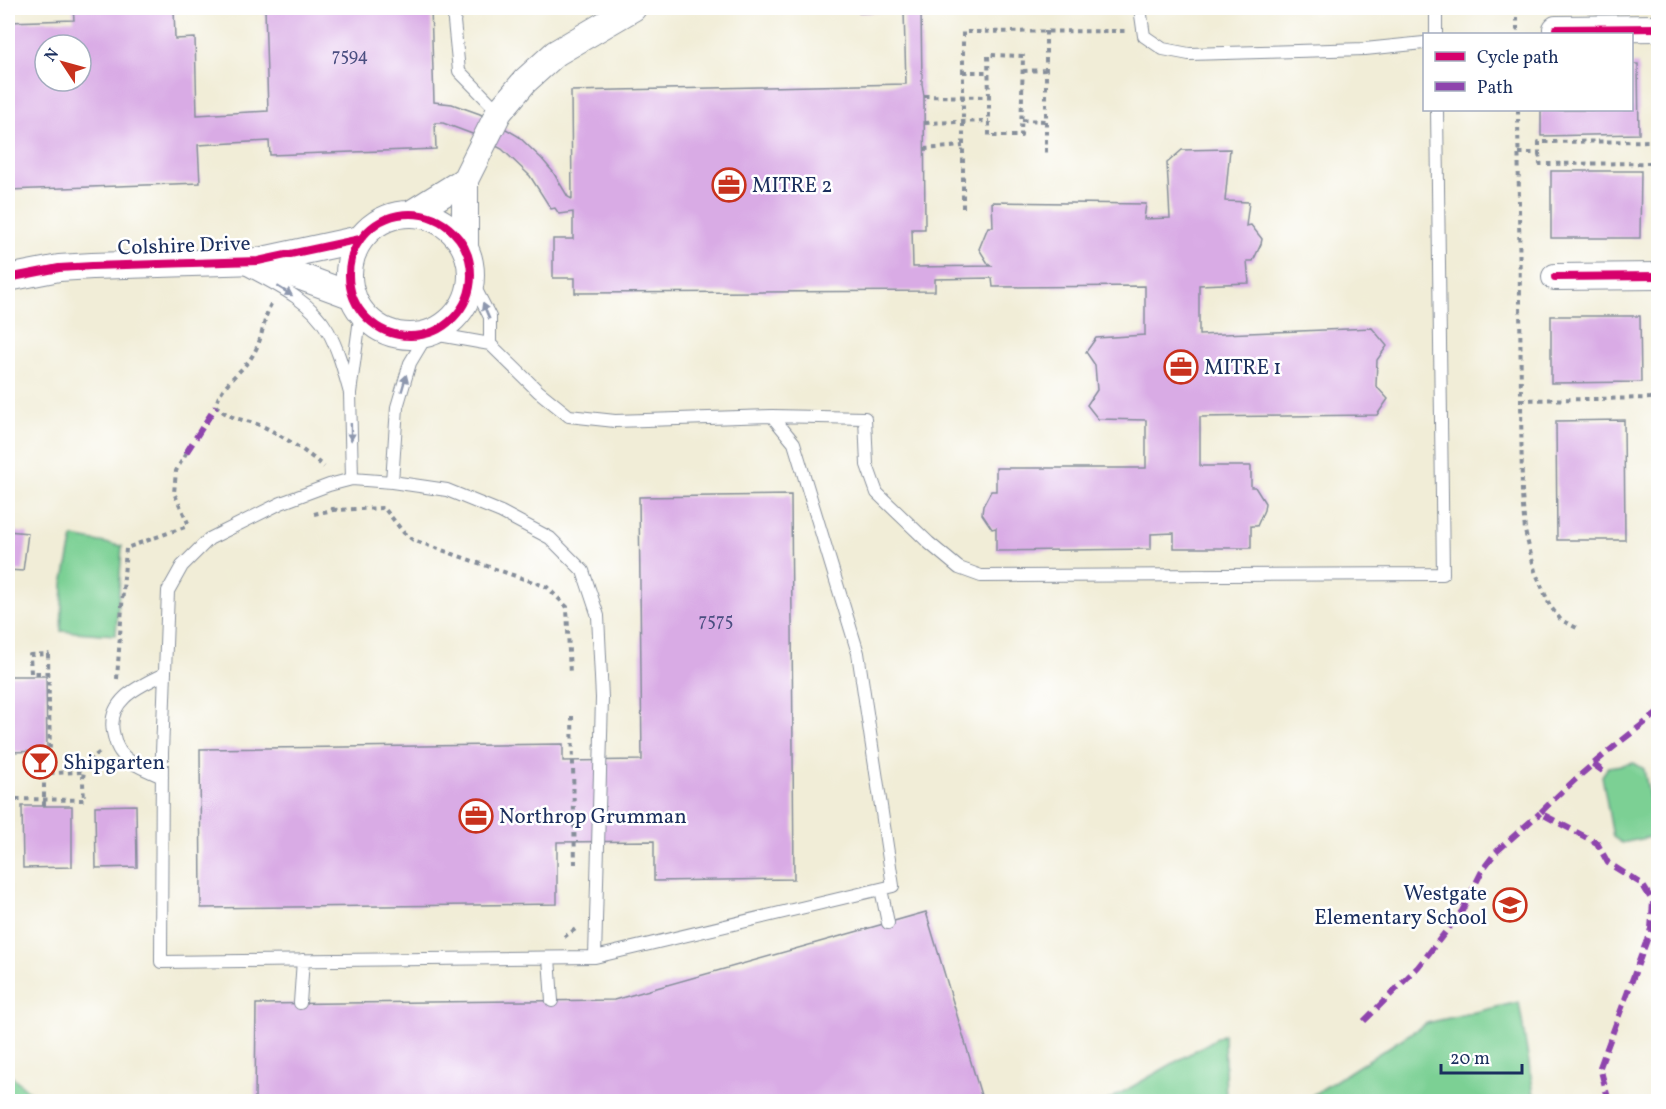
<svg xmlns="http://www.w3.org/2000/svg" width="1666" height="1109" font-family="Vollkorn,serif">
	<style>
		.green { fill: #7bd094; stroke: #4b8079; stroke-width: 1.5 }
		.building { fill: #d9abe5; fill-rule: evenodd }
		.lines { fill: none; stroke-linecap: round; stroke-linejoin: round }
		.lane-casing { stroke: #868e9a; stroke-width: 14 }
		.street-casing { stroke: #868e9a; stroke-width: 28 }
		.path { stroke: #868e9a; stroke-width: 4; stroke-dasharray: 4.5 4.5; stroke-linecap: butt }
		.lane { stroke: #fff; stroke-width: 12 }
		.street { stroke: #fff; stroke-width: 26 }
		.quiet { stroke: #8e44ad; stroke-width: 6; stroke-dasharray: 12 6; stroke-linecap: butt }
		.cycleway-casing { stroke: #fff; stroke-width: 11 }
		.cycleway { stroke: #d6006c; stroke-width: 8 }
		.oneway { fill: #8d97ae }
		.labels { text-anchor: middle; stroke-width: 5; stroke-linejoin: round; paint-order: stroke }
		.number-label { font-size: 18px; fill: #4a4e80 }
		.poi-label { font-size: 21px; fill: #1b2f5e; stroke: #fff; text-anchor: start }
		.street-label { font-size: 21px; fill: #1b2f5e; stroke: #fff }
	</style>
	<rect width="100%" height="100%" fill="#fff"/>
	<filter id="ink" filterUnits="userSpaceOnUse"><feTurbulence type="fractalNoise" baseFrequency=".0167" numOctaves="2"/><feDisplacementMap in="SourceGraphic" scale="12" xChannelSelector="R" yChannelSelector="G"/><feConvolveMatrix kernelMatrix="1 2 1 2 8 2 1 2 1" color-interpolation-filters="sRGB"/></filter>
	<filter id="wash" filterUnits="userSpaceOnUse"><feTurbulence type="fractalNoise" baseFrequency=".008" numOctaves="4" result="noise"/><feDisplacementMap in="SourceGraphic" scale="24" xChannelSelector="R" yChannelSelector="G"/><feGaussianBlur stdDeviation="1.35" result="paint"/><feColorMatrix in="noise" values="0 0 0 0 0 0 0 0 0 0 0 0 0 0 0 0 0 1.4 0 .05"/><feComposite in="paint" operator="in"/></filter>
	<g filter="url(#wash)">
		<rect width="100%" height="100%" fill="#f1edd7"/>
		<!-- green -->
		<path class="green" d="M73,537L122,546L116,635L61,631L63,584Z
			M1634,763L1644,769L1655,829L1650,837L1622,843L1613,837L1602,776L1608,767Z
			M1519,1002L1535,1101H1303L1427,1023Z
			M1224,1034L1226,1101H1107Z
			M8,1073L40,1101H8Z"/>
		<g id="blocks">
			<!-- building -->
			<path class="building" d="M73,8H174L175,39L195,38L197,115L268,111L265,8H431L434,102L452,104L480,114L518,136L542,159L553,172L568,197L572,199L571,91L906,84L904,11L859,13V8H979V10H921L922,84L924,96L925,229H912L913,267L993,266L989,265L979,249L988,227H993L992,202L1146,204L1144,219L1170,218L1167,163L1182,150L1230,149L1225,201L1249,202L1246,226L1251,225L1262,239L1261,244L1253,261H1247L1249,283L1199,285V335L1372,328L1387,346L1377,360L1376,386L1388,399L1377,415L1200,417V466H1251V487H1255L1265,503L1264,510L1257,526H1251V548H1174V533L1151,534V549L996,551V528L992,529L982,514L983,506L991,491H996V468H1146V420L1098,419L1087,405L1097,390L1095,365L1086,352L1096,338L1145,335V286L993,287L992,278L935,279V291L575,293V278H553V239H573V212L559,214L555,208L551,209L530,176L502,149L475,135L443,123H435L436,149L270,155L269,141L198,145L200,183L8,190V22L74,20ZM45,45H81V81H45Z
				M1632,64H1638L1639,134L1541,136V110H1632Z
				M1551,171H1641L1640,238H1551Z
				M1551,316H1640L1641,382L1551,383Z
				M1624,420L1625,540H1557L1556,421Z
				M791,495L794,879L654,881V841L557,842V904L201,908L200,749L563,744V761L642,760L639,497Z
				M8,531L28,533L23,571L8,570Z
				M8,676H46L47,751L8,752Z
				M136,805L137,867L96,868L95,806Z
				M22,806H72V867L23,868Z
				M926,912L983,1102H255L256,1004L614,1000Z"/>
		</g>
	</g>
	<g filter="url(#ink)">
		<use href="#blocks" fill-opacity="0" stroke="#868e9a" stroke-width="1.5"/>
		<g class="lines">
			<!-- lane casing -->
			<g class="lane-casing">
				<path id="lane" d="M457,8L454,21L459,71L499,112
					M1140,8L1144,36L1163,49L1189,54L1365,49L1424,43
					M1436,34V8
					M243,267C273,283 311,300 328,331C339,351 344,372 350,393
					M471,280L490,317V344
					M772,416L865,418L867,465L877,493L929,543L959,568L981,576L1443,574L1437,110
					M352,479L350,393L361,311
					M392,482L397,407L410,363L428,333L490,344L538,391L569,416L615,421L772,416L794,443L858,653L893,886L595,957L161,962L162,753L168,591L182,566L209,539L281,503L329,485L352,479L392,482L447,490L501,512L550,538L583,571L598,616L602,698L595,957
					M162,777C150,771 134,766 125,757C117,750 115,741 113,732C107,699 140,686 164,674
					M881,889L888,923
					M549,958L552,1001
					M300,1003L303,960"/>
			</g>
			<!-- street casing -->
			<g class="street-casing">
				<path id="street" d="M1556,29L1658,28
					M412,213L465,180
					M349 275a61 61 0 1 1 122 0a61 61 0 1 1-122 0Z
					M465,247V180L499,112L525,81L556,53L633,8
					M258,261L353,296
					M1555,277L1658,276
					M8,278L59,268L92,266L258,261L360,239"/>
			</g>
			<!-- path -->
			<path class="path" d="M1517,8V34
				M1046,31V157
				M1023,71L1046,70
				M963,72H988
				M924,96L989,97V136H1021L1023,56L988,55L989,97
				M1518,110L1522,495L1525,531L1535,571L1550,606L1561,620L1579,629
				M1022,120L1046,121
				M925,123L989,121
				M924,149L963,146
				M1519,153H1539V142L1658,141
				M1539,153L1540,164L1658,163
				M963,208V32L1125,31
				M271,304C263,319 263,338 254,353C244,372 220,383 216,406C234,422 243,418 262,426C280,434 310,454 324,467
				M1521,400L1658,398
				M186,453L176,471L174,493L190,527
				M333,510L384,508L404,533L413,540L547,587L567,607L570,675
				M314,514L333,510L332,504
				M49,673H31L30,655L48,654L50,754H46L47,773L83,772
				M117,679L126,548L188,526
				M572,716L575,864
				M16,799L84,800C83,777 79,767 100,752
				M44,806V773H47
				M564,937L577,928"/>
			<!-- lane -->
			<use href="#lane" class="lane"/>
			<!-- street -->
			<use href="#street" class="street"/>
			<!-- quiet -->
			<path class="quiet" d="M186,453L216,406
				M1593,764L1604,772
				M1364,1021L1418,967L1462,911L1483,869L1496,852L1540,813
				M1609,1102L1600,1067L1651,929L1653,902L1642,884L1608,863L1597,843L1540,813C1577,776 1617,743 1658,713"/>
			<!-- cycleway casing -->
			<g class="cycleway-casing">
				<path id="cycleway" d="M1556,29L1658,28
					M349 275a61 61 0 1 1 122 0a61 61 0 1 1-122 0Z
					M1555,277L1658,276
					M8,278L59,268L92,266L258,261L360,239"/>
			</g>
			<!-- cycleway -->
			<use href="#cycleway" class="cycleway"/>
		</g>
		<!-- one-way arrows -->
		<defs><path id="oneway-solid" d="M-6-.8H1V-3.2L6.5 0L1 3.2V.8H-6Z" transform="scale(1.5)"/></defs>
		<g class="oneway">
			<use href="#oneway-solid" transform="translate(285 291) rotate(32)"/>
			<use href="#oneway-solid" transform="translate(486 311) rotate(-113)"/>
			<use href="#oneway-solid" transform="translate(404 383) rotate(-74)"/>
			<use href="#oneway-solid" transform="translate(351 432) rotate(89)"/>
		</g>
	</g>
	<!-- icons -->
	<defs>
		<g id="office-ring" transform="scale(1.725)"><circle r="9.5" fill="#fff" stroke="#c8321e" stroke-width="1.5"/><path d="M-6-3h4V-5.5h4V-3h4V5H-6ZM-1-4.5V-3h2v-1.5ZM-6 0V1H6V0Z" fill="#c8321e"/></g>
		<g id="bar-ring" transform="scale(1.725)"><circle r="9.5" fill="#fff" stroke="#c8321e" stroke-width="1.5"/><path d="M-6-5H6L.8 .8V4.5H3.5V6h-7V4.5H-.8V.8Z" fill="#c8321e"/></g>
		<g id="school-ring" transform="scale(1.725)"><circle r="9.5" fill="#fff" stroke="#c8321e" stroke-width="1.5"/><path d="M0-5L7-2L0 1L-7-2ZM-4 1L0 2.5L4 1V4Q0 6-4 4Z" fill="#c8321e"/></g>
	</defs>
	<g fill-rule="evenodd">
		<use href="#office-ring" x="729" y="185"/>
		<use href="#office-ring" x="1181" y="367"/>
		<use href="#bar-ring" x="40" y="762"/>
		<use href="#office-ring" x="476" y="816"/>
		<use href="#school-ring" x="1510" y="905"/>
	</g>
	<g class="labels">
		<!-- number labels -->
		<g class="number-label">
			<text x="350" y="61">7594</text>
			<text x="716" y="626">7575</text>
		</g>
		<!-- poi labels -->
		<g class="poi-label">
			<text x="752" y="192">MITRE 2</text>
			<text x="1204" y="374">MITRE 1</text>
			<text x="63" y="769">Shipgarten</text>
			<text x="499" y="823">Northrop Grumman</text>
			<text x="1487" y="900" text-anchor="end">Westgate<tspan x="1487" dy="24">Elementary School</tspan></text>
		</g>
		<!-- street labels -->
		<g class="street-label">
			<text transform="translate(184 245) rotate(-2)" y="7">Colshire Drive</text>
		</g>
	</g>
	<!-- margin -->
	<rect width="1666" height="1109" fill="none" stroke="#fff" stroke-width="30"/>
	<!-- legend -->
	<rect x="1423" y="33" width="210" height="78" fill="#ffffff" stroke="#a4acbf" stroke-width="1.5"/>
	<rect x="1435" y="52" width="30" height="9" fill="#d6006c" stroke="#a4acbf" stroke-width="1.5"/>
	<text x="1477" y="63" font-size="18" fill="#1b2f5e">Cycle path</text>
	<rect x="1435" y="82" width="30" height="9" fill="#8e44ad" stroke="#a4acbf" stroke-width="1.5"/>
	<text x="1477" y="93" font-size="18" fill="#1b2f5e">Path</text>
	<!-- north arrow -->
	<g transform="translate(63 63) rotate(306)"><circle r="28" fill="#ffffff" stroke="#a4acbf" stroke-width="1.5"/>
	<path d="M0-4.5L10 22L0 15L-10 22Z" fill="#c8321e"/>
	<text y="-9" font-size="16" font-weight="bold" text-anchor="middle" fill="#1b2f5e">N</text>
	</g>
	<!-- scale -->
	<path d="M1441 1064v9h81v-9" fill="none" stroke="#1b2f5e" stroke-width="3"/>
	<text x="1450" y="1064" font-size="18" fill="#1b2f5e" stroke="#ffffff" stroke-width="4.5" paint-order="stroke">20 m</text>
</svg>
